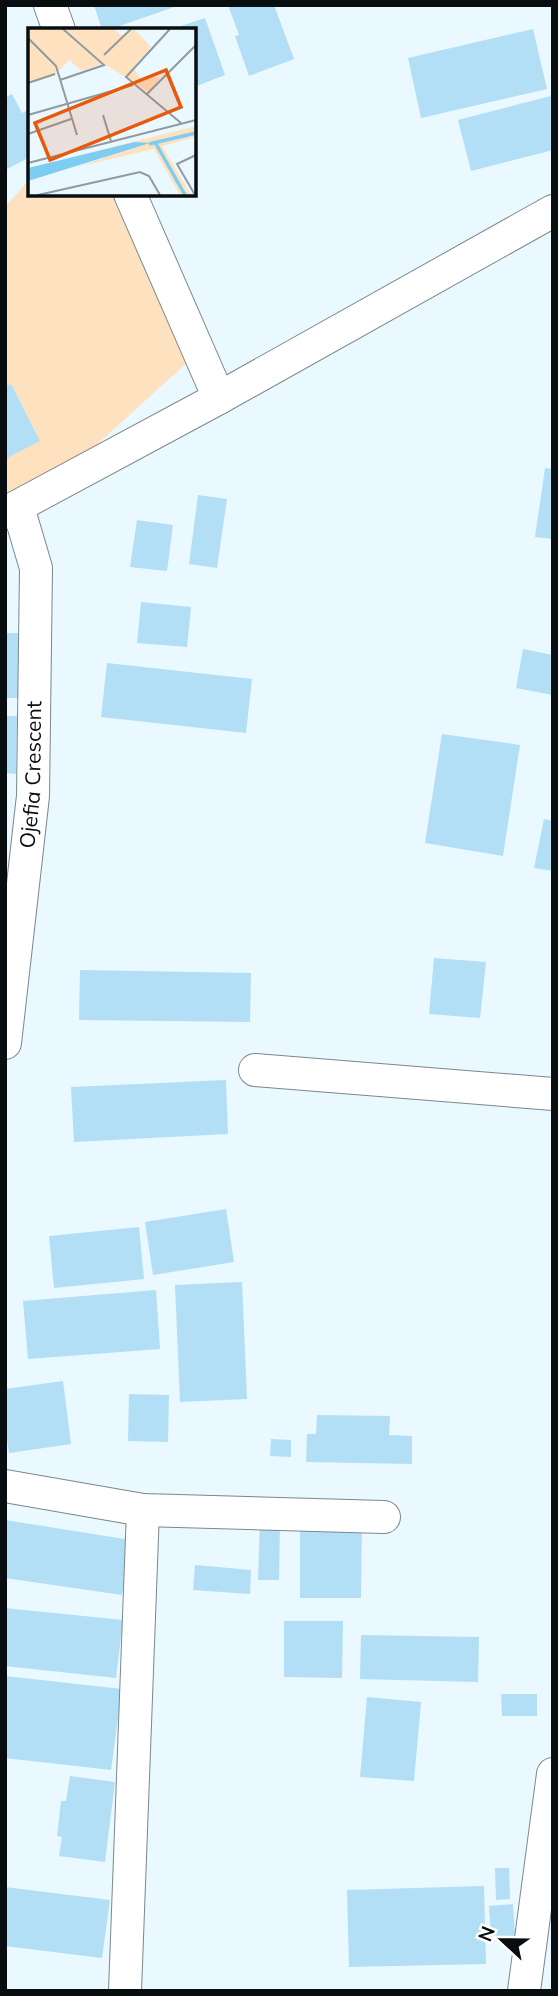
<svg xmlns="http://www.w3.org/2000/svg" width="558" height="1996" font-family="Mulish,sans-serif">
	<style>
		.green { fill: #fee2c0 }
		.building { fill: #b2dff6 }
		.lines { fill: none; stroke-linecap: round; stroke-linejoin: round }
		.minor-casing { stroke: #7b878e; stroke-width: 34 }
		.minor { stroke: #fff; stroke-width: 32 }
		.labels { text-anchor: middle; stroke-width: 5; stroke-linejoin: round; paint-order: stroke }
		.street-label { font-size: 21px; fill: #080d0f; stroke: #fff }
		.inset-river { fill: none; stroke: #7dcdf2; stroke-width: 3.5 }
		.inset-road { fill: none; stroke: #909a9f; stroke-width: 2 }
		.view { fill: #e8590c; fill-opacity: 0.15; stroke: #e8590c; stroke-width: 3.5 }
		.inset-edge { fill: none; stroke: #080d0f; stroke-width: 3.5 }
	</style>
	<rect width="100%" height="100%" fill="#eaf8ff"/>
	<!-- green -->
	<path class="green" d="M30,179V194H115L201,350L5,528V207Z"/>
	<!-- building -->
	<path class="building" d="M94,5H177V6L108,30H102Z
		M228,5H274L294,59L249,76L235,36L239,35Z
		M205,18L225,75L194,87V30L172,29Z
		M533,29L547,89L421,118L408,58Z
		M12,94L22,113L30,109V157L5,170V98Z
		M551,96L553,150L471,171L458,120Z
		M11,384L40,441L5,459V387Z
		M545,468L553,469V539L535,537Z
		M198,495L227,499L217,568L189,564Z
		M137,520L173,525L167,571L130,567Z
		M141,602L191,607L187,647L137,643Z
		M5,633H21V698H5Z
		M523,649L553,655V695L516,688Z
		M107,663L252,679L246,733L101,717Z
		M5,716H17L16,774L5,773Z
		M442,734L520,745L503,856L425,843Z
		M544,819L553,821V871L534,868Z
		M434,958L486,962L480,1018L429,1014Z
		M80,970L251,973L250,1022L79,1020Z
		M226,1080L228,1134L74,1142L71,1087Z
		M226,1209L234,1262L153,1275L145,1222Z
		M139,1227L144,1279L54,1288L49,1236Z
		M242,1282L247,1399L180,1402L175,1285Z
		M156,1290L160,1349L28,1359L23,1301Z
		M63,1381L71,1444L9,1453L5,1426V1389Z
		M129,1394L169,1395L168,1442L128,1441Z
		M317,1415L390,1416L389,1435L412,1436V1464L306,1462L307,1434H316Z
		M271,1439L291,1440V1457L270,1456Z
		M5,1520L131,1540L122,1595L5,1578Z
		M260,1521H280L279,1580H258Z
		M300,1522H362L361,1598H300Z
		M195,1565L251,1570L250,1594L193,1590Z
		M5,1608L123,1620L116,1678L5,1666Z
		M284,1621H343L342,1678L284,1677Z
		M361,1635L479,1637L478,1682L360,1679Z
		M5,1676L122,1689L111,1770L5,1758Z
		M501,1694H537V1716H502Z
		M367,1697L421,1702L414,1781L360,1777Z
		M70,1776L115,1782L105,1862L59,1856L62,1837L57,1836L61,1801H66Z
		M495,1868H509L510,1899L496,1900Z
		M484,1886L486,1964L349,1967L347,1890Z
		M5,1887L110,1900L102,1958L5,1946Z
		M513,1904L515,1937L491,1938L489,1906Z"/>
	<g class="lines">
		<!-- minor casing -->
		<g class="minor-casing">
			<g id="minor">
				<path d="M50,5L59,30"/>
				<path d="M130,194L219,398"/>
				<path d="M5,513L219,398L553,211"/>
				<path id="s1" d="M5,1043L33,796L36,568L18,507"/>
				<path d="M255,1070L553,1094"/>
				<path d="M5,1486L143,1510L384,1517"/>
				<path d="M125,1991L143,1510"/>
				<path d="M524,1991L553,1774"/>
			</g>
		</g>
		<!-- minor -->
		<use href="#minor" class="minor"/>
	</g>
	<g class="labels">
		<!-- street labels -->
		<g class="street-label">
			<text dy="7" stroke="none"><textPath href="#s1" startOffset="270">Ojefia Crescent</textPath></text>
		</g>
	</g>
	<!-- overview -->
	<g transform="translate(28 28)">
		<rect width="168" height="168" fill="#eaf8ff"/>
		<path d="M0,1H86L93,7L106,1L123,19L105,39L114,52L121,47L132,50L121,64L75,35L54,43L41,32L26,48L0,55ZM168,98V109L134,118L163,167H152L126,121L48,139L76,130L66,125L44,129Z" fill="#fee2c0"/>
		<path d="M107,114L122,115L0,153V140Z" fill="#7dcdf2"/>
		<path class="inset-river" d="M127,114L157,167M121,116L168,105"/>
		<path class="inset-road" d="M142,1L98,49L153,95M0,10L28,38L49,107M76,27L103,1M32,52L76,37L35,1M0,55L27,46M118,67L168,17M0,87L105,57M75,87L83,113M0,106L43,91M0,135L168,92M10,167L112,144L121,148L132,167M167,167L149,136L168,127"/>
		<path class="view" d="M138,42L153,79L22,132L7,95Z"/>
		<rect width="168" height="168" class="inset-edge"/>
	</g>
	<!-- border -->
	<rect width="558" height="1996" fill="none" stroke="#080d0f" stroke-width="14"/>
	<!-- north arrow -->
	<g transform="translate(502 1940) rotate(292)" stroke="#ffffff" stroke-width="5" paint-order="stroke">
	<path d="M0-5L12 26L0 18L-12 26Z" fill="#080d0f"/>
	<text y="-10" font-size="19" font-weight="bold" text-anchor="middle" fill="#080d0f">N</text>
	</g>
</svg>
